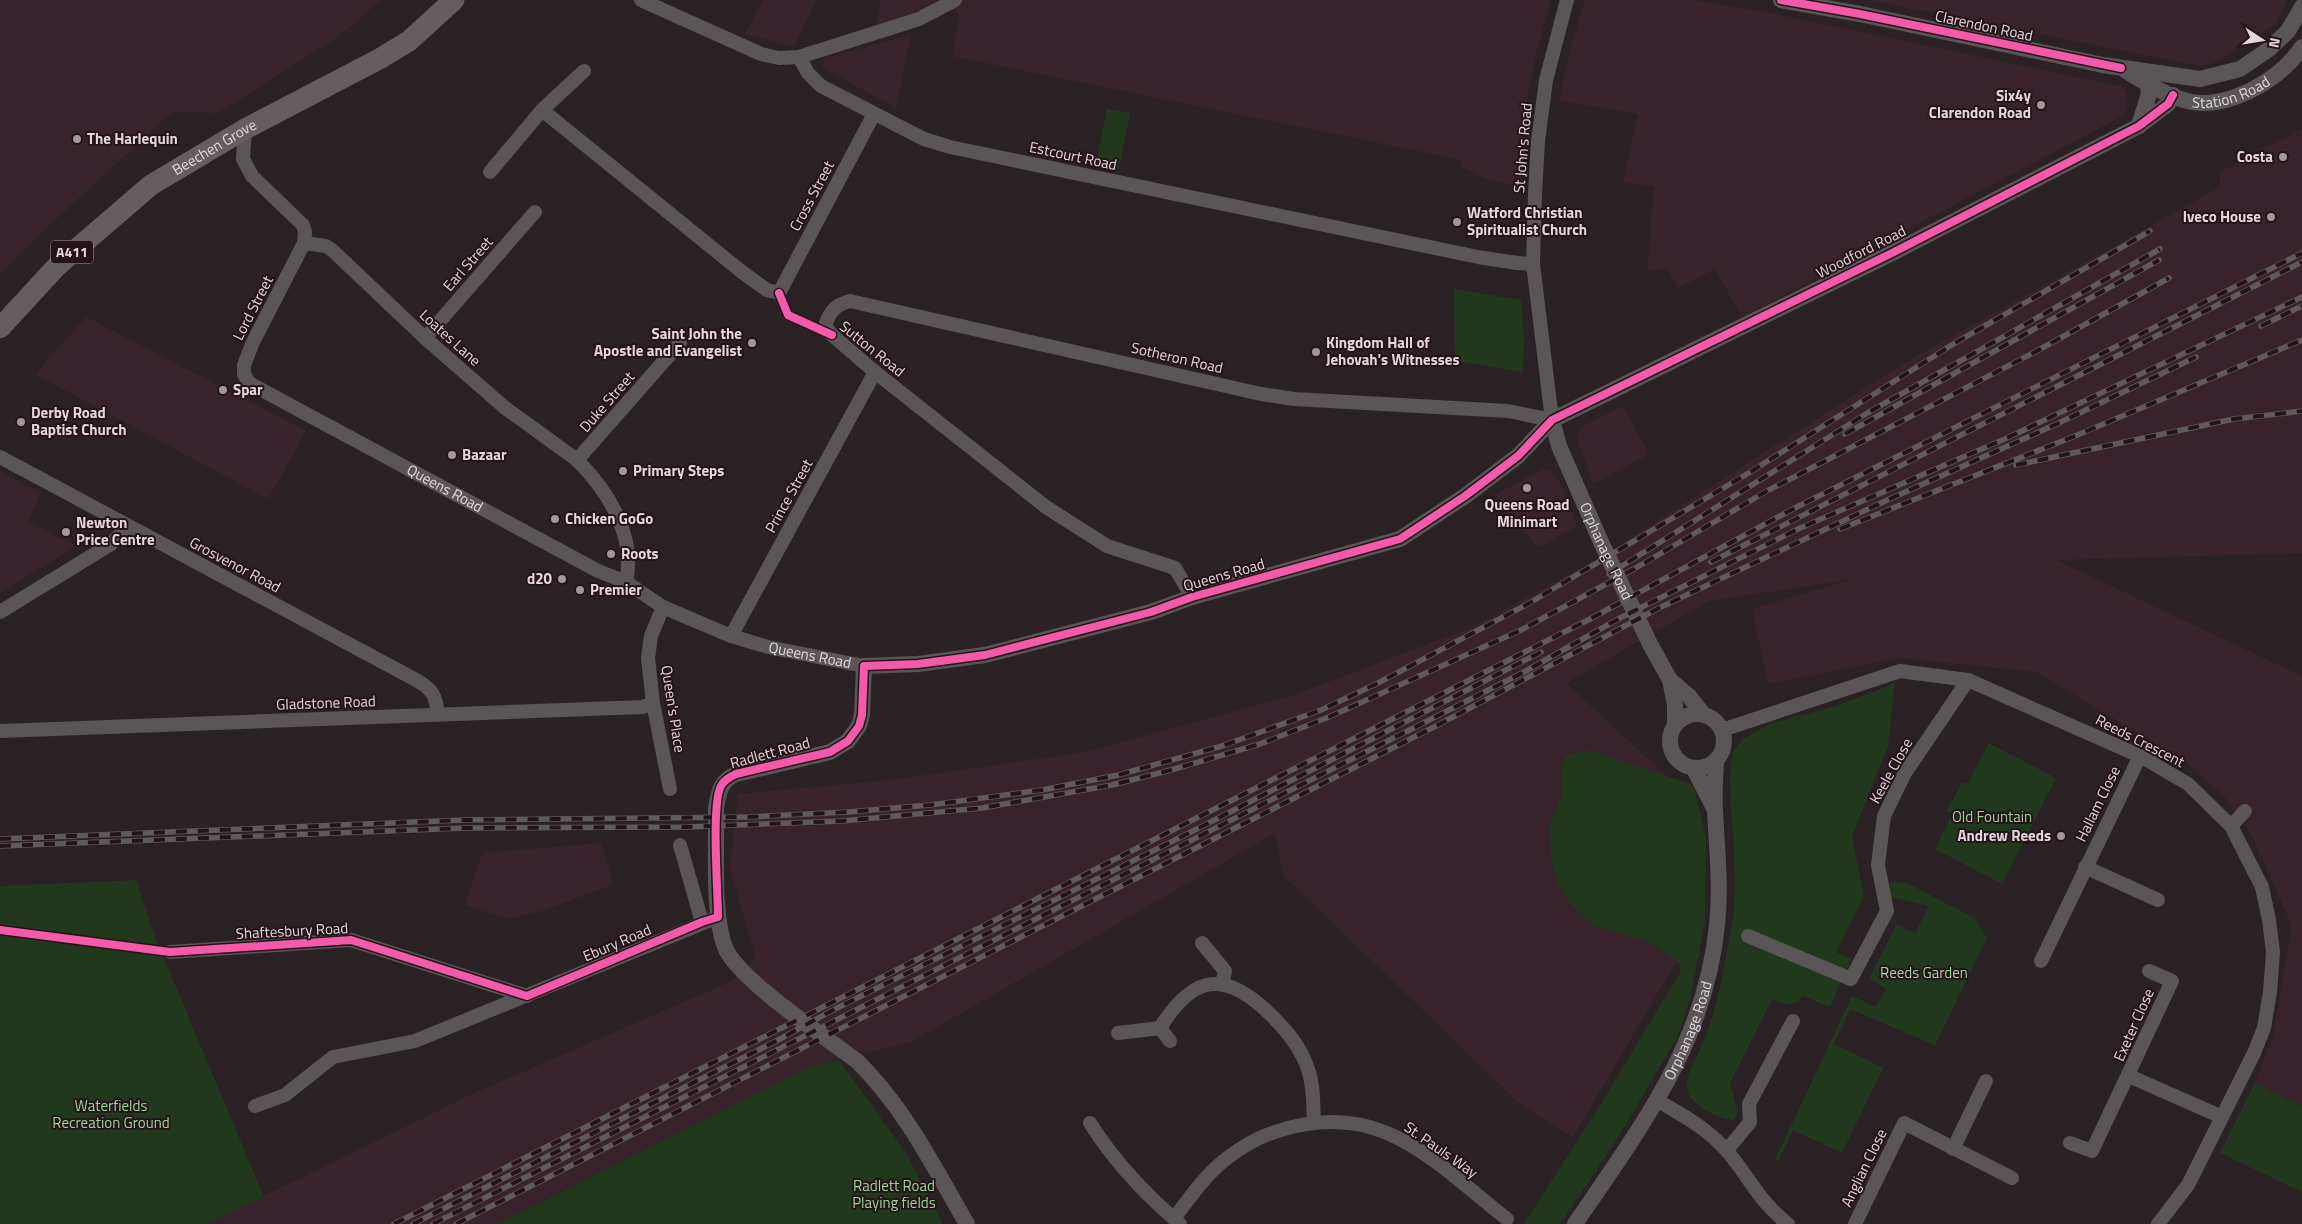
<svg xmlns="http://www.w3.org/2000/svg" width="2302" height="1224" font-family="'Titillium Web',sans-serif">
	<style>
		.built { fill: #38232c }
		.green { fill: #22381d }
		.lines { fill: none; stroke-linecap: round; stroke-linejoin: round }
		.minor { stroke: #5a5657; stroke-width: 14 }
		.tertiary { stroke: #5a5657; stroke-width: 16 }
		.primary { stroke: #655e61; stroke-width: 21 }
		.rail-casing { stroke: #5f5a5c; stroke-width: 5.5 }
		.rail { stroke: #24141a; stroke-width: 4; stroke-dasharray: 11; stroke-linecap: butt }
		.cycleway-casing { stroke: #24141a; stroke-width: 11 }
		.cycleway { stroke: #f35aa7; stroke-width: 8 }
		.poi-dot { fill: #a2979c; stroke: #24141a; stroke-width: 2 }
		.labels { text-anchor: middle; stroke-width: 4; stroke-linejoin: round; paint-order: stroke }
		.shield { fill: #24141a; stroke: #aa9ca2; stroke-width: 1 }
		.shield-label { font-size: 14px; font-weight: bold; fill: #e3d7dc }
		.street-label { font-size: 15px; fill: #e3d7dc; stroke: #24141a }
		.poi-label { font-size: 15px; font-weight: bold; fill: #e3d7dc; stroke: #24141a; text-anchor: start }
		.park-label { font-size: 15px; fill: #9dd593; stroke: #24141a }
	</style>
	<rect width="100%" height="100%" fill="#2a2125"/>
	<!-- built -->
	<path class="built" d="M0,0H381L339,36L218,113L172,112L26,247L0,274Z
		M763,0H816L794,47L745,34Z
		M881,0H938L908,16L876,25Z
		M949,0H1551L1536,54L1528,94L1520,186L1489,180L1460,166L1462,160L952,56L959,16Z
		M1585,0H1692L1770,13L2120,86L2126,91L2128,107L2124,115L1742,317L1715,269L1678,288L1667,268L1647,271L1654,187L1623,182L1638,114L1559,101L1569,53Z
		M1868,0H2287L2276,24L2212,64L2199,66Z
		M911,35L896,108L822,67L825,58Z
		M2302,129V553L2056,560L2302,676V1106L2255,1083L2272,1039L2292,926L2251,834L2224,796L2188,764L2037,672L1898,658L1768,684L1752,609L1853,579L1709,601L1566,683L1671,780L1681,953L1573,1137L1520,1104L1283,875L1275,833L911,1042L812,1066L497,1224H207L470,1095L732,981L756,959L730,869L738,794L898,779L1086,752L1294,695L1468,629L1596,560L1906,362L2220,187V172Z
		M86,317L306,431L268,499L35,374Z
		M1623,406L1649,454L1593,484L1576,435L1583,426Z
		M1543,469L1550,470L1562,486L1577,526L1538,548L1495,495Z
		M0,472L41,493L28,521L76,546L0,593Z
		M601,843L614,884L545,910L508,919L465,905L482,853Z"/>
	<!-- green -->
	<path class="green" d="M1107,109L1130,113L1119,169L1096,164Z
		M1454,289L1521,300L1524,338L1523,372L1455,361Z
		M1895,683L1888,746L1852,836L1864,897L1836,952L1851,959L1830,1007L1803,996L1795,1003L1788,1005L1772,999L1730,1083L1738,1112L1734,1120C1721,1120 1692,1106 1688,1092C1683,1078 1697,1057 1702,1045C1719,1005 1725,961 1733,918C1736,895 1735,870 1734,846C1733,826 1725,763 1735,749C1754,721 1806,716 1835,706C1856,699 1875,691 1895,683Z
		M1989,743L2056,778L2002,884L1935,849L1952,814L1947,811L1962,782L1967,784Z
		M1588,750L1690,784L1694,788L1706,837L1705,921L1691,995L1678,1036L1616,1141L1560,1224H1524L1599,1107L1680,973V964L1650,942L1594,926L1568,901L1556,880L1551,859L1550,824L1562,794V766L1566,755Z
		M136,880L155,937L264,1197L207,1224H0V886Z
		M1905,882L1974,918L1987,938L1935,1045L1850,1009L1834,1044L1883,1068L1842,1153L1793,1130L1778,1161L1775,1160L1852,996L1876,1007L1886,989L1869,979L1897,924L1915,933L1929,906L1891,897L1889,883Z
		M839,1060L906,1153L943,1224H497L812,1066Z
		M2255,1083L2302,1106V1192L2220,1153Z"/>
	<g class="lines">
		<!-- minor -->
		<g class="minor">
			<path d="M641,0L761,54L779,58L799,57L919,19L955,0"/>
			<path d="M799,57L808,73L821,86L924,139L950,147L1478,257L1517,263L1533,264"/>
			<path d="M542,110L742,272L767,290L779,293L874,114"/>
			<path id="s1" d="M245,129L243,159L252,176L303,225L305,232L304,243L253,342L244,365V374L249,383L598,571L626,582L663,607L731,636L768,647L864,666"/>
			<path d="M490,172L542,110L584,71"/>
			<path d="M304,243L326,246L332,250L425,338L504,407L577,460C609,492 636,536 626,582"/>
			<path d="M425,338L535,212"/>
			<path d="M0,457L418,681C433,690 436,697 438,714"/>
			<path d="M577,460L680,343"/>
			<path d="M1192,597L1175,568L1107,546L1046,507L875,372L832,335L825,326C830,311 835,305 850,301L1261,394L1294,399L1508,411L1552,420L1533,264L1535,194L1538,141L1546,80L1567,0"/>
			<path d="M663,607L651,636L648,658L653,703L670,789"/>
			<path d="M0,612L111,544L128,526"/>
			<path d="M731,636L875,372"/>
			<path d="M1722,730L1900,671L1968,680L2140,756L2188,784L2231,826L2262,887L2269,920L2273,952L2270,992L2264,1028L2254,1053L2188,1185L2158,1224"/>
			<path d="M0,731L643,707L653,703"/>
			<path d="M2231,826L2245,811"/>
			<path d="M680,845L702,922"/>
			<path d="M2085,867L2158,900"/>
			<path d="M1748,936L1851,979L1887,911L1878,865L1884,816L1905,773L1968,680"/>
			<path d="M1202,943L1225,971L1222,984"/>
			<path d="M170,952L351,940L527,996"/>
			<path d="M2041,961L2140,756"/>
			<path d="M1160,1028C1194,973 1226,970 1272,1016C1288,1032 1301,1048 1308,1069C1314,1086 1313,1105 1314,1123"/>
			<path d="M1118,1033L1160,1028L1170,1041"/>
			<path d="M2129,1076L2222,1117"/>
			<path d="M1657,1100C1682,1115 1707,1128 1726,1150C1749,1176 1759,1202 1788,1224"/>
			<path d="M255,1106L285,1095L333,1057L415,1041L718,917"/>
			<path d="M1090,1123C1114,1161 1146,1195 1180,1224"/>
			<path d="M2070,1143L2092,1151L2172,981L2149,971"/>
			<path d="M1953,1149L1986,1081"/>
			<path d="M1727,1150L1750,1122L1749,1104L1793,1021"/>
			<path d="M1174,1218C1190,1198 1205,1175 1226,1159C1269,1124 1335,1111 1387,1133C1432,1152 1469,1190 1507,1219"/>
			<path d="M1855,1224L1904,1123L2012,1178"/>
		</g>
		<!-- tertiary -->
		<g class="tertiary">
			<path d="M1781,0L1860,14L2103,65L2200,79L2240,69L2268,50L2288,31L2302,7"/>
			<path id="s2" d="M2126,71C2146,83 2177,103 2202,103C2239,103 2282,77 2302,47"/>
			<path d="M2139,126L2149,94L2148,84"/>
			<path id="s3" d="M1552,420L1559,446L1601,542L1650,644L1670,680L1675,705V725"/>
			<path d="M1670,680L1689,696L1703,714"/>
			<circle cx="1697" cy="741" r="27"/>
			<path d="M1694,769L1714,808"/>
			<path d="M967,1224C934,1167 904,1107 857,1061C827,1038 737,979 725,947C712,913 717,846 716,808C719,792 720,781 736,774L830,752L848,741L859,726L862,715L864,666L918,664L985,655L1151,612L1192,597L1400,539L1465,496L1518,456L1552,420L1892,253L2139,126L2168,104L2173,95"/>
			<path id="s4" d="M1575,1224C1640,1128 1705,1045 1717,925C1721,887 1717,850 1715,811C1714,795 1715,778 1716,762"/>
		</g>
		<!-- primary -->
		<path class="primary" id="s5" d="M0,328L58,265L151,185L245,129L381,58L409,41L454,0"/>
		<!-- rail casing -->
		<g class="rail-casing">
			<path id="rail" d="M2261,326L2302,306
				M1845,434L2159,260
				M2016,465L2234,419L2302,411
				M1840,529L2075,436L2302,340
				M1711,562L2302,262
				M1609,574L1869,412L2160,249
				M0,839L464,820L748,817L848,812L930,805L1042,790L1118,775L1222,746L1321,710L1376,684L1526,605L1752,471L1955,343L2150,231
				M0,846L464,828L687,827L842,821L982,808L1112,785L1171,770L1260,744L1329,717L1521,630L1634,569L1767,491L2035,352L2169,278
				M394,1224L1592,618L1791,510L2302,253
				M413,1224L780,1039L833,1010L1191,832L1541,652
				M433,1224L1524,672L1620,618L1798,529L2007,438L2302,297
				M456,1224L1434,727L1659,608L1883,502L2059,423L2196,357"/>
		</g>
		<!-- rail -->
		<use href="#rail" class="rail"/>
		<!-- cycleway casing -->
		<g class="cycleway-casing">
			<path id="cycleway" d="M1781,0L1860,14L2121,68
				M779,293L788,315L832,335
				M0,930L170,952L351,940L527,996L702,922L718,917C718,892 711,804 721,786C724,780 730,777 736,774L830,752L848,741L859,726L862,715L864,666L918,664L985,655L1151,612L1192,597L1400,539L1465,496L1518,456L1552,420L1892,253L2139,126L2168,104L2173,95"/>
		</g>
		<!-- cycleway -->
		<use href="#cycleway" class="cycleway"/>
	</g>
	<!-- markers -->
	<g class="poi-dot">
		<circle cx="2041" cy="105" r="5"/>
		<circle cx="77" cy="139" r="5"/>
		<circle cx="2283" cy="157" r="5"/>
		<circle cx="2271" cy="217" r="5"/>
		<circle cx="1457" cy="222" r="5"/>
		<circle cx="752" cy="343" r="5"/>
		<circle cx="1316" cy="352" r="5"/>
		<circle cx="223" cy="390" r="5"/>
		<circle cx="21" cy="422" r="5"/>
		<circle cx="452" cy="455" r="5"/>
		<circle cx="623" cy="471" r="5"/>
		<circle cx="1527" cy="488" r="5"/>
		<circle cx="555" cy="519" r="5"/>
		<circle cx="66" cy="532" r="5"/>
		<circle cx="611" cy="554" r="5"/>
		<circle cx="562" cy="579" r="5"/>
		<circle cx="580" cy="590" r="5"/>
		<circle cx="2061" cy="836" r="5"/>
	</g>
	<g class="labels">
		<!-- shield labels -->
		<rect class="shield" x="51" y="240.5" width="42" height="23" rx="4"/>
		<g class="shield-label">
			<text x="72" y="257">A411</text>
		</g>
		<!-- street labels -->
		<g class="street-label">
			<text transform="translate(1984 26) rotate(12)" y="5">Clarendon Road</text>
			<text dy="5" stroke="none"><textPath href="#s2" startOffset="114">Station Road</textPath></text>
			<text dy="5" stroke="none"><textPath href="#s5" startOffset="282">Beechen Grove</textPath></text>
			<text transform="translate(1523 148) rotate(-85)" y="5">St John's Road</text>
			<text transform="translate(1073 156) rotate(12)" y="5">Estcourt Road</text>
			<text transform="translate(812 196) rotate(-62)" y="5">Cross Street</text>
			<text transform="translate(1861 252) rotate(-27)" y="5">Woodford Road</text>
			<text transform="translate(468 264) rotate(-49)" y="5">Earl Street</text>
			<text transform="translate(253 308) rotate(-63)" y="5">Lord Street</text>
			<text transform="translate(450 338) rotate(42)" y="5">Loates Lane</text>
			<text transform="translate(872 349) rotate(39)" y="5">Sutton Road</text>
			<text transform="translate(1177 358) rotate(13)" y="5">Sotheron Road</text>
			<text transform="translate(607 402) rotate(-49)" y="5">Duke Street</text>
			<text dy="5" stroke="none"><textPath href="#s1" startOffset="516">Queens Road</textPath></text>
			<text transform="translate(789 496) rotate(-61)" y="5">Prince Street</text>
			<text dy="5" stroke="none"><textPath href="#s3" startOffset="142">Orphanage Road</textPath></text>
			<text transform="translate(235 565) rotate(28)" y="5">Grosvenor Road</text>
			<text transform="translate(1224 575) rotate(-16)" y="5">Queens Road</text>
			<text dy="5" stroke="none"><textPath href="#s1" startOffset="920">Queens Road</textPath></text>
			<text transform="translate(326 703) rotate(-2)" y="5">Gladstone Road</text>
			<text transform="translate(673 709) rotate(81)" y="5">Queen's Place</text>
			<text transform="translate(2140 741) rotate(27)" y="5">Reeds Crescent</text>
			<text transform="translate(770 753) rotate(-15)" y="5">Radlett Road</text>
			<text transform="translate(1891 771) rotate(-61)" y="5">Keele Close</text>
			<text transform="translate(2098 804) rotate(-64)" y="5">Hallam Close</text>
			<text transform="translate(292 931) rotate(-3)" y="5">Shaftesbury Road</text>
			<text transform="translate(617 943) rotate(-23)" y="5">Ebury Road</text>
			<text transform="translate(2134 1025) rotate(-66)" y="5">Exeter Close</text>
			<text dy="5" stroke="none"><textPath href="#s4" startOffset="225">Orphanage Road</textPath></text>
			<text transform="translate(1441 1150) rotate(35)" y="5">St. Pauls Way</text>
			<text transform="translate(1864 1168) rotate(-64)" y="5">Anglian Close</text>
		</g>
		<!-- poi labels -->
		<g class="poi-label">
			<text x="2031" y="101" text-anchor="end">Six4y<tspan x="2031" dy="17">Clarendon Road</tspan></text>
			<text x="87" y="144">The Harlequin</text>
			<text x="2273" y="162" text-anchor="end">Costa</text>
			<text x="1467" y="218">Watford Christian<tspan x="1467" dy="17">Spiritualist Church</tspan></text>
			<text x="2261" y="222" text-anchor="end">Iveco House</text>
			<text x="742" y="339" text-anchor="end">Saint John the<tspan x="742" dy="17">Apostle and Evangelist</tspan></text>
			<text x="1326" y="348">Kingdom Hall of<tspan x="1326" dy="17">Jehovah's Witnesses</tspan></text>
			<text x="233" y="395">Spar</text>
			<text x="31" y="418">Derby Road<tspan x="31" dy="17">Baptist Church</tspan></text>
			<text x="462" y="460">Bazaar</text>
			<text x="633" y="476">Primary Steps</text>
			<text x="1527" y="510" text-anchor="middle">Queens Road<tspan x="1527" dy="17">Minimart</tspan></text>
			<text x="565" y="524">Chicken GoGo</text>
			<text x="76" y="528">Newton<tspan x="76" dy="17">Price Centre</tspan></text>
			<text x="621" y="559">Roots</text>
			<text x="552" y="584" text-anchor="end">d20</text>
			<text x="590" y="595">Premier</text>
			<text x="2051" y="841" text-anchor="end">Andrew Reeds</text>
		</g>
		<!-- park labels -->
		<g class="park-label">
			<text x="1992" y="822">Old Fountain</text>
			<text x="1924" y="978">Reeds Garden</text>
			<text x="111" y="1111">Waterfields<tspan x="111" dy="17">Recreation Ground</tspan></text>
			<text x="894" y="1191">Radlett Road<tspan x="894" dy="17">Playing fields</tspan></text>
		</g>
	</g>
	<!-- north arrow -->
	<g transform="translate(2262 40) rotate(102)" stroke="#24141a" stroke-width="4" paint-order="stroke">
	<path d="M0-4L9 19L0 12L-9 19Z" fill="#e3d7dc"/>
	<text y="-8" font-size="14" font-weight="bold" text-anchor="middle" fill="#e3d7dc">N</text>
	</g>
</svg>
